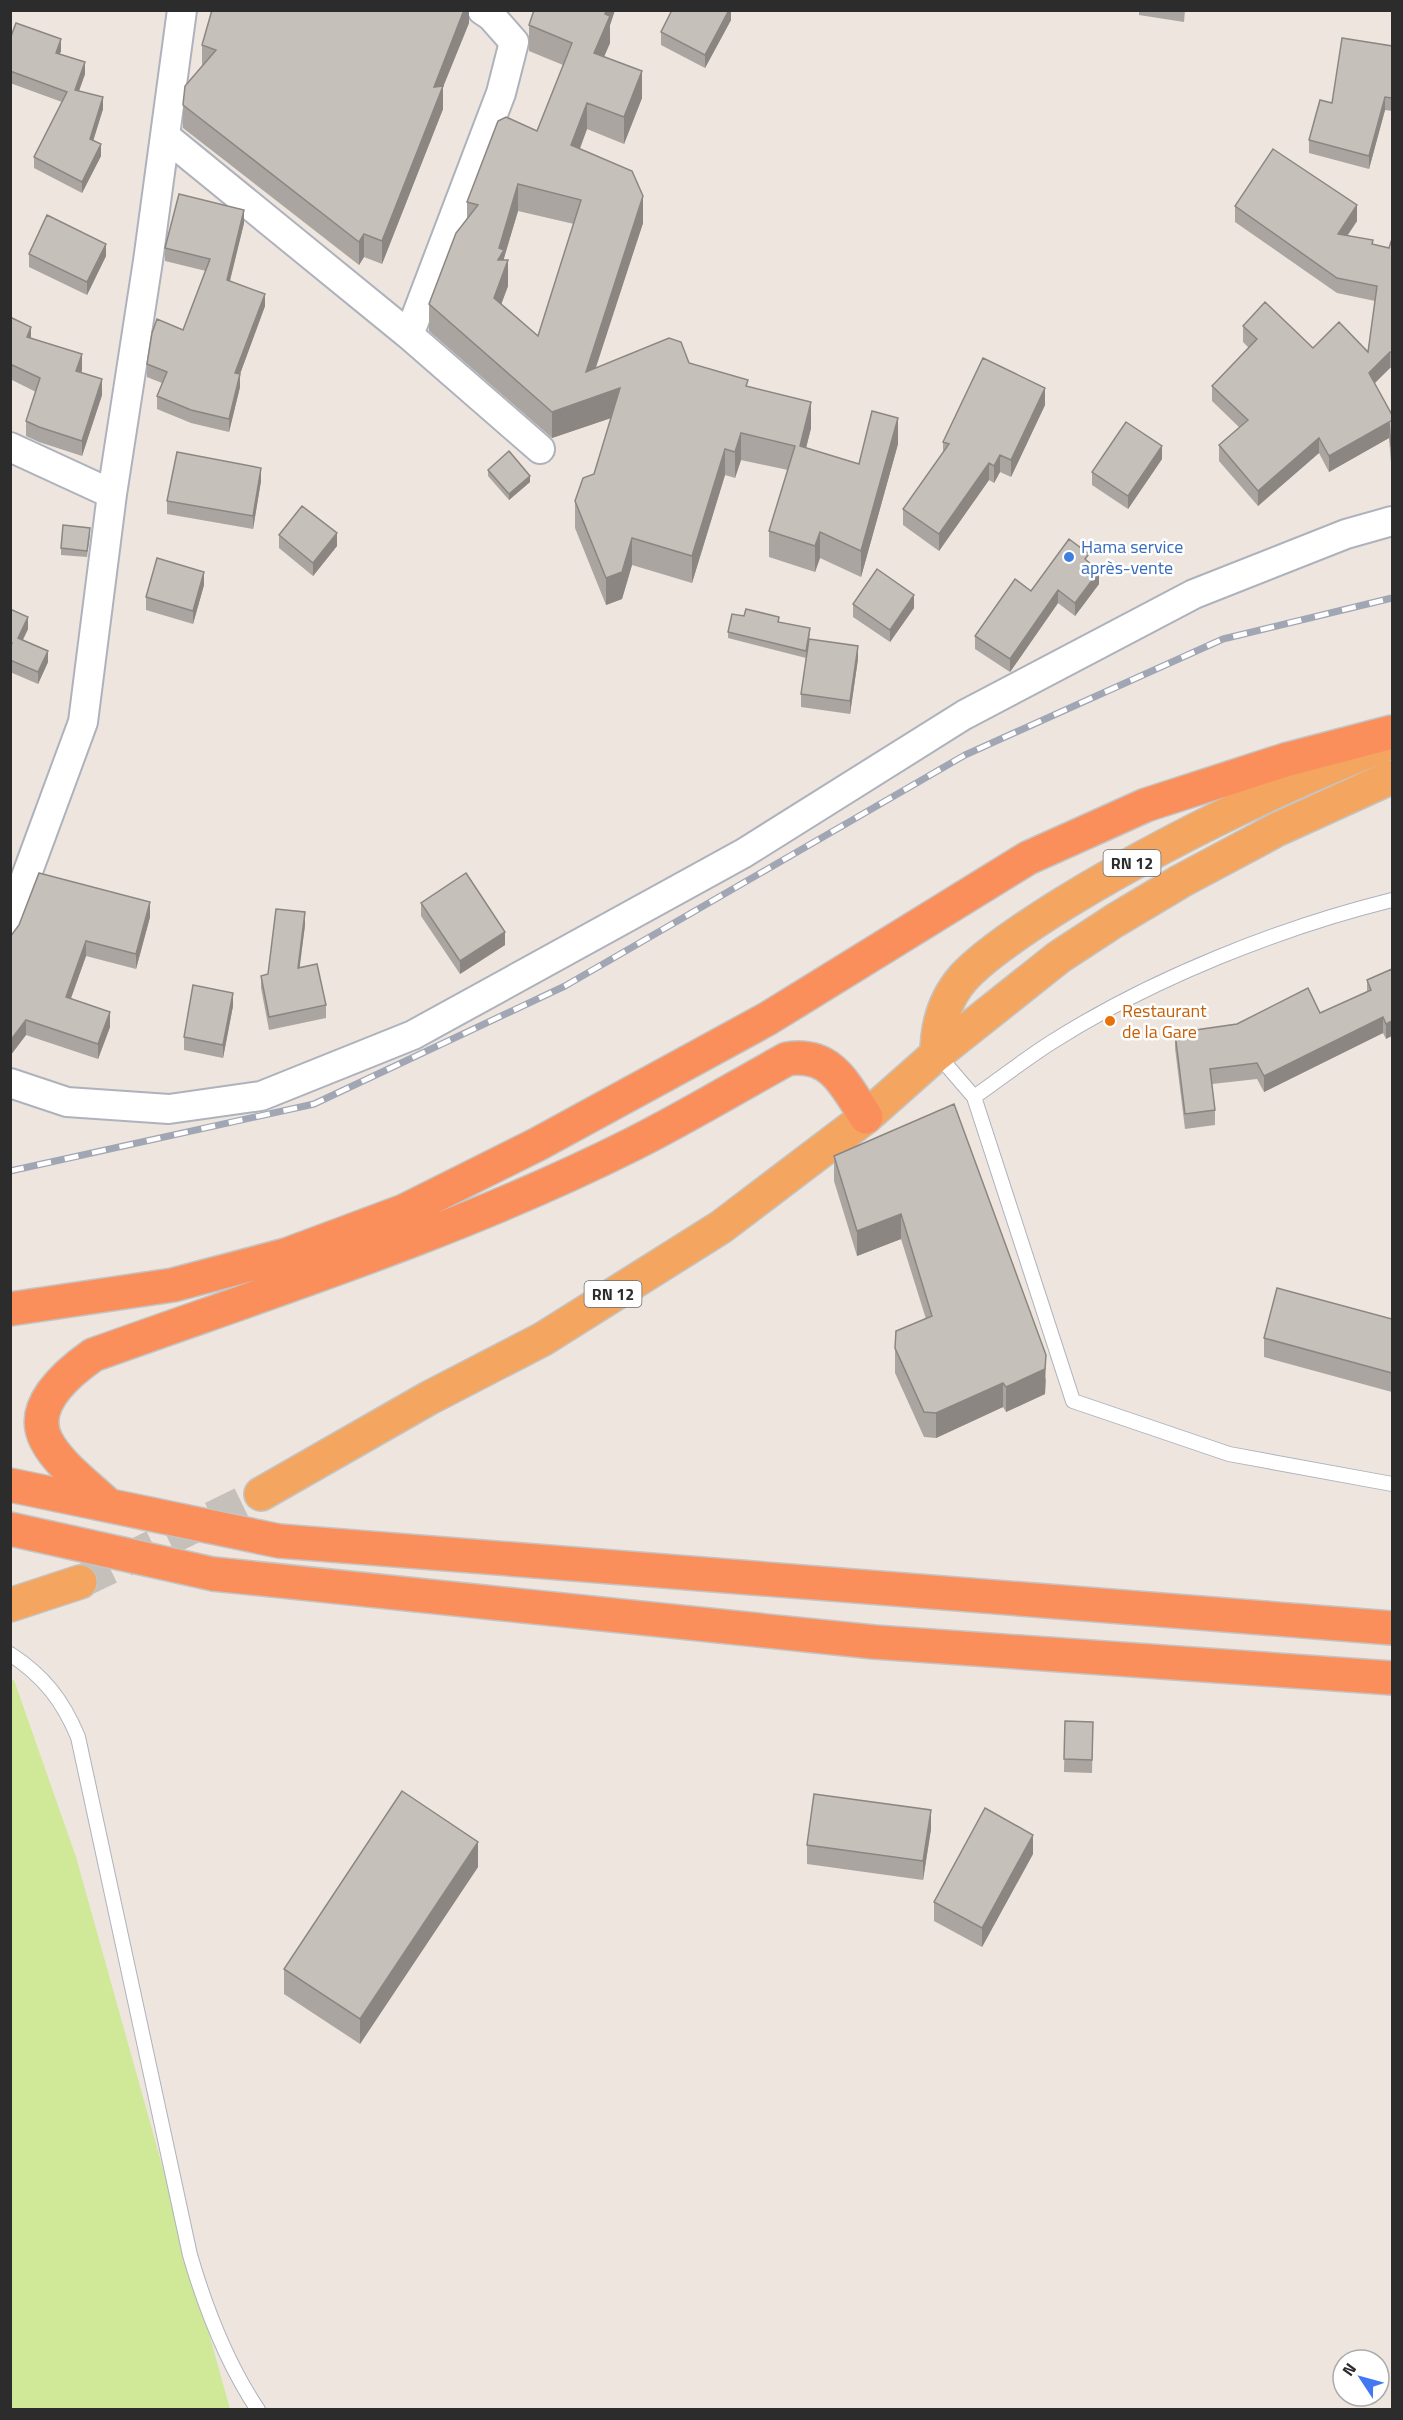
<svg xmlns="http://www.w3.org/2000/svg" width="1403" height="2420" font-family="'Titillium Web',sans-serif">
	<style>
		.pitch { fill: #d0e998 }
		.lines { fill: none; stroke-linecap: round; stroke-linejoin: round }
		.trunk-tunnel { stroke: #c6c0ba; stroke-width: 33; stroke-dasharray: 33 16; stroke-linecap: butt }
		.service-casing { stroke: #aeb2bc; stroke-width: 16 }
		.minor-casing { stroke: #aeb2bc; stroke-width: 32 }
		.trunk-casing { stroke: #c4c4c4; stroke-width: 36 }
		.motorway-casing { stroke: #c4c4c4; stroke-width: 36 }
		.service { stroke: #fff; stroke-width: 14 }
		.minor { stroke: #fff; stroke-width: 28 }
		.trunk { stroke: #f4a660; stroke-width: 33 }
		.motorway { stroke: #fa8f5c; stroke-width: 33 }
		.rail-casing { stroke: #a1a6b5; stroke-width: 7 }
		.rail { stroke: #fff; stroke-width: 4.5; stroke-dasharray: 14; stroke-linecap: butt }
		.wall { fill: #aaa5a0; fill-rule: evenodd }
		.shaded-wall { fill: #8b8682 }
		.building { fill: #c6c0ba; stroke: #8b8682; stroke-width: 1.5; fill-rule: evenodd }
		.shop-dot { fill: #3f7fe0; stroke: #fff; stroke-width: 2 }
		.food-dot { fill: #e8710a; stroke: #fff; stroke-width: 2 }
		.labels { text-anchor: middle; stroke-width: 5; stroke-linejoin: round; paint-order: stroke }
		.shield { fill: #fff; stroke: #6b6b6b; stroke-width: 1.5 }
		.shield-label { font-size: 16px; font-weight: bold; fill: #2c2c2c }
		.shop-label { font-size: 18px; fill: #366cbe; stroke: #fff; text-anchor: start }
		.food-label { font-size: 18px; fill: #c56008; stroke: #fff; text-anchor: start }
	</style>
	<rect width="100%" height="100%" fill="#ede5de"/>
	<!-- pitch -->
	<path class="pitch" d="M14,1680L76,1857L230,2409L11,2410L10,1681Z"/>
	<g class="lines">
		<!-- trunk-tunnel -->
		<path class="trunk-tunnel" d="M80,1582L261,1494"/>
		<!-- service casing -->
		<g class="service-casing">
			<path id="service" d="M937,1054L974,1097L1073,1401L1229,1454L1392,1484
				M974,1097C1000,1079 1025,1059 1052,1042C1151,979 1279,928 1392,900
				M10,1654C44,1676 63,1701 78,1737L190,2255C206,2310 226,2362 258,2410"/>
		</g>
		<!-- minor casing -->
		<g class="minor-casing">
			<path id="minor" d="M165,136L409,335L540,449
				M409,335L501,93L514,42L491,16L482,10
				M10,447L112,494
				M10,920L83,722L112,494L148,261L182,10
				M10,1083L67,1102L169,1109L261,1096L413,1035L744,853L964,715L1194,594L1346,534L1392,521"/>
		</g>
		<!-- trunk casing -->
		<g class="trunk-casing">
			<path id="trunk" d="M937,1054C937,1025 944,1000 963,978C986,953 1037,920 1066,902C1166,841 1272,790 1381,746
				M261,1494L429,1398L543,1339L721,1227L866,1117L937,1054L1059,957L1114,921L1181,881L1278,829L1392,777
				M10,1605L80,1582"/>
		</g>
		<!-- motorway casing -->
		<g class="motorway-casing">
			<path id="motorway" d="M10,1309L173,1285L286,1255L404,1211L538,1144L767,1019L1028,858L1146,805L1285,760L1392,732
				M10,1485L279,1541L1392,1628
				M106,1503C87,1485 58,1464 46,1440C28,1405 69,1372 93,1355C274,1290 460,1231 633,1144C685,1118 736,1087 787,1059C832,1052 845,1085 866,1117
				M10,1529L213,1574L874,1642L1392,1678"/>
		</g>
		<!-- service -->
		<use href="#service" class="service"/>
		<!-- minor -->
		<use href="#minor" class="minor"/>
		<!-- trunk -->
		<use href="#trunk" class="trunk"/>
		<!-- motorway -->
		<use href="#motorway" class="motorway"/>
		<!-- rail casing -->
		<g class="rail-casing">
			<path id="rail" d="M10,1171L314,1104L565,986L965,755L1223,639L1392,598"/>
		</g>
		<!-- rail -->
		<use href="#rail" class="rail"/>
	</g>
	<!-- wall -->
	<path class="wall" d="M469,10V23L443,87V109L382,264L364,257L359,265L183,128V105L202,67V45Z
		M534,10H615L610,25V43L604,57L642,98L624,144L587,129L580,149L643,223L595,368L689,363L748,387L811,428L806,448L859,464L898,444L861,577L820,558L815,572L769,557V531L788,470L741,460L735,478L725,475L692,583L632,565L622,599L606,605L575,528V501L594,474L611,418L552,438L429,331V304L467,218V202L537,131L563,65L529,51V25ZM518,211L574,224L538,336L501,304L508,286L504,258Z
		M731,10V20L705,68L661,45V32Z
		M1139,10H1185L1184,22L1139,15Z
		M10,39L61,51L59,54L85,74L79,91L103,109L93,141L101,156L82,193L34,168V157L62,102L10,83Z
		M1392,46V111L1385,110L1369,169L1309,153V140L1332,103Z
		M1235,206L1357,221L1348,235L1373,244L1389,248L1392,239V368H1390L1374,383L1392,415V462H1391L1389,438L1329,472L1319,453L1258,506L1219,461V445L1240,428L1212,401V386L1249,348L1243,342V326L1313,348L1368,352L1375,301L1337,293L1235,222Z
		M244,223L230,281L265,306L240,374V387L229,432L191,423L157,409V396L162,383L147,377V364L183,330L206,271L165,261V248Z
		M29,254L106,256L87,295L29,267Z
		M10,317L31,338L82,370L81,373L102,395L82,456L39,442L26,436V421L36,392L10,379Z
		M1045,405L1011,477L1000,472L994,483L989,480L939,551L903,525V509L943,452V442Z
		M1162,459L1128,509L1092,485V472Z
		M488,470L530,482L509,500L488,476Z
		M261,481L253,529L167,514V501Z
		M90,535L87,557L61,555V548Z
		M279,535L337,546L313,576L279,548Z
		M1089,562L1099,584L1075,616L1058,603L1010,672L975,649V636L1031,591Z
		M204,585L193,624L146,610V597Z
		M853,604L914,608L890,642L853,617Z
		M10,609L28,629L23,640L48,662L38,684L10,672Z
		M779,622L810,634L809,639L858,659L850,714L801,707V694L806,658L728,638V632Z
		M421,903L505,945L460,974L421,916Z
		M150,917L136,969L86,956L71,998L110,1027L98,1059L26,1035L10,1056V937L19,925Z
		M305,925L299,968L326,1005V1018L269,1030L261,988V976L268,974Z
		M1392,969L1386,1039L1383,1033L1264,1092L1257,1079L1212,1084L1215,1110V1125L1185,1129L1175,1048V1033L1320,1013L1367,992V980Z
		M233,1006L223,1058L184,1050V1037Z
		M954,1104L1046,1380L1045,1394L1006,1412L1003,1407L936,1438L924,1437L895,1373V1348L926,1319L901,1239L857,1256L834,1181V1156Z
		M1392,1319V1392L1264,1357V1338Z
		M1065,1721L1093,1722L1092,1773L1064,1772Z
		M931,1829L923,1880L807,1864V1845Z
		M1033,1854L982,1947L934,1921V1902Z
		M478,1867L360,2044L284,1994V1969Z"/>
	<!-- shaded-wall -->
	<path class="shaded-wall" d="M464,10H469V23L443,87V109L382,264V241L434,87Z
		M606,10H615L610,25V43L594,79V53Z
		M729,10H731V20L705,68V55Z
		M61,39V51L56,64V53Z
		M85,62V74L75,102V90Z
		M642,71V98L624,144V117Z
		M103,97V109L90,151V139Z
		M1385,97V110L1369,169V156Z
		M587,103V129L571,171V145Z
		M101,144V156L82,193V182Z
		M518,184V211L504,258V269L508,260V286L494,324V298L499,248Z
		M643,196V223L586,398V372Z
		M1357,205V221L1338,249V234Z
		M244,210V223L227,292V280Z
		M364,234V257L359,265V242Z
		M106,244V256L87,295V282Z
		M265,294V306L240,374V387L229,432V419L235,373Z
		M31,327V343L27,337Z
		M1390,352V368L1369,389V373Z
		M82,354V370L76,387V371Z
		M102,379V395L82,456V441Z
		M620,388V415L552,438V412Z
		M1045,388V405L1011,477V460Z
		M811,402V428L800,472V446Z
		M898,418V444L861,577V551Z
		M1389,422V438L1329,472V456Z
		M741,433V460L735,478V452Z
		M1319,438V453L1258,506V491Z
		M1162,446V459L1128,509V496Z
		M725,449V475L692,583V556Z
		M1000,455V472L994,483V466Z
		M989,463V480L939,551V534Z
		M261,468V481L253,529V516Z
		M530,476V482L509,500V494Z
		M820,532V558L815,572V546Z
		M337,533V546L313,576V563Z
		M632,538V565L622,599L606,605V578Z
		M1099,571V584L1075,616V603Z
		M204,572V585L193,624V611Z
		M1058,590V603L1010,672V659Z
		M914,595V608L890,642V630Z
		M28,617V629L18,649V638Z
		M858,646V659L850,714V701Z
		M48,651V662L38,684V672Z
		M150,902V917L136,969V954Z
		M305,912V925L298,981V968Z
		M505,932V945L460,974V961Z
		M86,941V956L66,1012V997Z
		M233,993V1006L223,1058V1045Z
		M110,1012V1027L98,1059V1044Z
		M1383,1017V1033L1264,1092V1076Z
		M26,1020V1035L10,1056V1041Z
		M1392,1021V1036L1386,1039V1024Z
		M901,1214V1239L857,1256V1231Z
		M1046,1355L1045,1394L1006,1412V1387Z
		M1003,1383V1407L936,1438V1413Z
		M931,1810V1829L923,1880V1861Z
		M1033,1835V1854L982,1947V1928Z
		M478,1842V1867L360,2044V2019Z"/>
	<!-- building -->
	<path class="building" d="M212,10H464L434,87L443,86L382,241L364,234L359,242L183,105L185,86L216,50L202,45Z
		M534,10H606L605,14L610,16L594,53L642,71L624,117L587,103L571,145L632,171L643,196L586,372L669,338L681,342L689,363L748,380L746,386L811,402L800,446L859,464L872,411L898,418L861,551L820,532L815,546L769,531L795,446L741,433L735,452L725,449L692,556L632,538L622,572L606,578L575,501L583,478L594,474L620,388L552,412L429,304L456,233L478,205L467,202L498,121L506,117L537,131L572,43L529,25ZM518,184L581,200L538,336L494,298L508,260H498L504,250L499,248Z
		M672,10H729L705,55L661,32Z
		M16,23L61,39L56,53L85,62L75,90L103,97L90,139L101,144L82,182L34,157L67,92L10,71V39Z
		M1342,38L1392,46V98L1385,97L1369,156L1309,140L1320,100L1332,103Z
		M1273,149L1357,205L1338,234L1373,240L1372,244L1389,248L1392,239V352H1390L1369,373L1392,415V420L1391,421H1392V446H1391L1389,422L1329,456L1319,438L1258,491L1219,445L1248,420L1212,386L1257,339L1243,326L1265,302L1313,348L1339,322L1368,352L1377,286L1337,278L1235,206Z
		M179,194L244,210L227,280L265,294L235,373L240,374L229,419L191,410L157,396L167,372L147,364L152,333L157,319L183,330L210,259L165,248Z
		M47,215L106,244L87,282L29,254Z
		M10,317L31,327L27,337L82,354L76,371L102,379L82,441L39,427L26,421L40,378L10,364Z
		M983,358L1045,388L1011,460L1000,455L994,466L989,463L939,534L903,509L949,444L943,442Z
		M1126,422L1162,446L1128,496L1092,472Z
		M509,451L530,476L509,494L488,470Z
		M177,452L261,468L253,516L167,501Z
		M302,506L337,533L313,563L279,535Z
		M63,525L90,528L87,551L61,548Z
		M1069,539L1089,554L1085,559L1099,571L1075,603L1058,590L1010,659L975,636L1015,579L1031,591Z
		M157,558L204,572L193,611L146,597Z
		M877,569L914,595L890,630L853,604Z
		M10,609L28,617L18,638L48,651L38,672L10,660V646L12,643L10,642Z
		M746,609L779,617L778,622L810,628L806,651L728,632L732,614L744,616Z
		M809,639L858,646L850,701L801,694Z
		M39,873L150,902L136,954L86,941L66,997L110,1012L98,1044L26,1020L10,1041V937L19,925Z
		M466,873L505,932L460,961L421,903Z
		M276,909L305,912L298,968L317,964L326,1005L269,1017L261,976L268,974Z
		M1392,969V1021L1386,1024L1383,1017L1264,1076L1257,1063L1210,1069L1215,1110L1185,1114L1175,1033L1237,1024L1308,988L1320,1013L1371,990L1367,980Z
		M193,985L233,993L223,1045L184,1037Z
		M954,1104L1046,1355L1045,1369L1006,1387L1003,1383L936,1413L924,1412L895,1348L896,1331L932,1316L901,1214L857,1231L834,1156Z
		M1277,1288L1392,1319V1373L1264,1338Z
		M1065,1721L1093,1722L1092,1760L1064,1759Z
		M402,1791L478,1842L360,2019L284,1969Z
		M814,1794L931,1810L923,1861L807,1845Z
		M985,1808L1033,1835L982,1928L934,1902Z"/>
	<!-- markers -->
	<circle class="shop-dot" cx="1069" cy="557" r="6"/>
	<circle class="food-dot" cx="1110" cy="1021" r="6"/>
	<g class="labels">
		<!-- shield labels -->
		<g class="shield">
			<rect x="1103.5" y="850" width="57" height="26" rx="4.5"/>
			<rect x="584.5" y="1281" width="57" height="26" rx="4.5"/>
		</g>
		<g class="shield-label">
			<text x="1132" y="869">RN 12</text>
			<text x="613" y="1300">RN 12</text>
		</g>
		<!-- shop labels -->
		<g class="shop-label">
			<text x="1081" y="553">Hama service<tspan x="1081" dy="21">après-vente</tspan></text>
		</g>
		<!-- food labels -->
		<g class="food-label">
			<text x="1122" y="1017">Restaurant<tspan x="1122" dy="21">de la Gare</tspan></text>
		</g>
	</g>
	<!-- border -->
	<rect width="1403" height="2420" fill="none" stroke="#2c2c2c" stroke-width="24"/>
	<!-- north arrow -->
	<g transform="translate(1361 2378) rotate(306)"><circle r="28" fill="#ffffff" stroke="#ababab" stroke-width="1.5"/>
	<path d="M0-4.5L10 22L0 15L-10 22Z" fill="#4378f5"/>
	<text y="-9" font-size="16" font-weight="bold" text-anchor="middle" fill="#2c2c2c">N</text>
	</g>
</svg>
